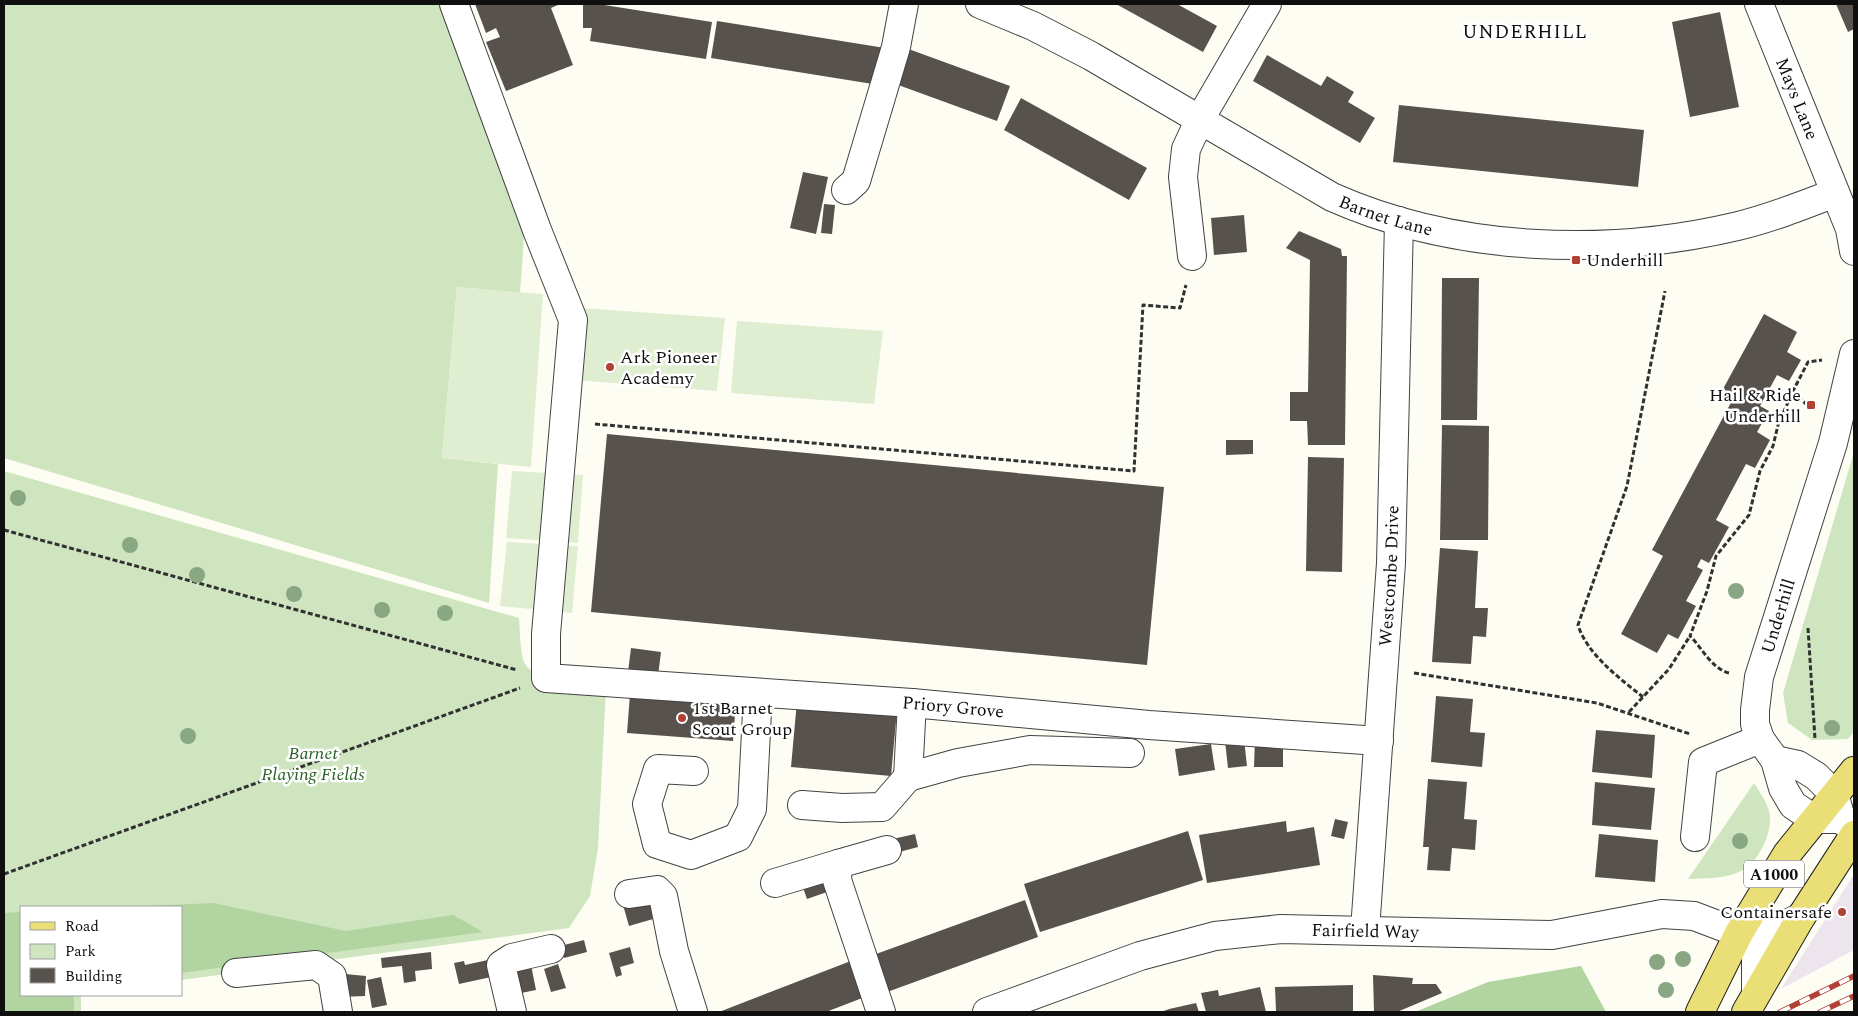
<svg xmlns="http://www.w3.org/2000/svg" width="1858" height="1016" font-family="Spectral,serif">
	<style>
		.industrial { fill: #ede5ed }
		.green { fill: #cee5bf }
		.forest { fill: #b1d4a0 }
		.pitch { fill: #dfeed0 }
		.building { fill: #57524d }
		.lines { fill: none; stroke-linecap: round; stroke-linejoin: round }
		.minor-casing { stroke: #424242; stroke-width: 30 }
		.major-casing { stroke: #202020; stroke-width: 30 }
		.path { stroke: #313131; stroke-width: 3; stroke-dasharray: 5 2.5; stroke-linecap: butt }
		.minor { stroke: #fff; stroke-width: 28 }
		.major { stroke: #eade77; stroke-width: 28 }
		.rail-casing { stroke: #b14136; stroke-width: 5.5 }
		.rail { stroke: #fff; stroke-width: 4; stroke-dasharray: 11; stroke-linecap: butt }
		.tree { fill: #89a782 }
		.poi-dot { fill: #b14136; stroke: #fff; stroke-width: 2 }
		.labels { text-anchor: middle; stroke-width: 5; stroke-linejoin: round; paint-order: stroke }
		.shield { fill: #fff; stroke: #575757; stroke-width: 1 }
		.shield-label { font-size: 16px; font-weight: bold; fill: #0f0f0f }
		.street-label { font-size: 18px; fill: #0f0f0f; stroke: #fff }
		.poi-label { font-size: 18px; fill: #0f0f0f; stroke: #fff; text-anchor: start }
		.park-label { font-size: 18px; font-style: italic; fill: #2a6126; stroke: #fff }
		.neighbourhood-label { font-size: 19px; letter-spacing: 1px; fill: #0f0f0f; stroke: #fff }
	</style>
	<rect width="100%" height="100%" fill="#fefdf3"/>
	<!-- industrial -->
	<path class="industrial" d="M1854,874V950L1781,989Z"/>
	<!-- green -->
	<path class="green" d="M4,4H449L525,223L520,293L457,287L442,458L498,464L489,603L4,458Z
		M1854,452V732L1848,739L1812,740L1788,723L1783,693Z
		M4,471L519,618C520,629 520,655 525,664C535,682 586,686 606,689L598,848L590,896L569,928L181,980V907H21V995H84H81V1012H4Z
		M1754,783C1760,792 1766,801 1769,811C1774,831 1759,862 1741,871C1726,879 1705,878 1688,879Z"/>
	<!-- forest -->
	<path class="forest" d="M213,903L346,931L453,915L483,932L181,973V907H129Z
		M21,912V995H74V1012H4V913Z
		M1581,966L1606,1012H1415L1488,982Z"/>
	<!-- pitch -->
	<path class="pitch" d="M457,287L543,294L531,467L442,458Z
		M581,308L725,318L717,391L574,380Z
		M737,321L883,331L874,404L731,393Z
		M512,471L583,475L578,543L506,538Z
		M507,542L578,546L572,613L500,606Z"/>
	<!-- building -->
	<path class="building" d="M475,4H560L551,8L573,65L506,91L486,42L500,37L496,28L486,33Z
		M583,4H598L712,22L706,59L590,41L592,28H583Z
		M1116,4H1177L1217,26L1203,52Z
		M1836,4H1854V29L1848,32Z
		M1720,12L1739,107L1690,117L1672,22Z
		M717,21L885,48L879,85L711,58Z
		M903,47L1010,86L997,121L890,82Z
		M1267,55L1321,86L1327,76L1354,92L1348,102L1375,118L1360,143L1253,81Z
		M1021,98L1147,168L1129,200L1004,130Z
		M1399,105L1644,130L1638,187L1393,162Z
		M803,172L828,177L816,234L790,228Z
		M824,204L835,205L832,234L821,233Z
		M1244,215L1247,252L1214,255L1211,218Z
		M1299,231L1341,249L1342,256H1347L1345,445H1308L1307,421H1290V392H1308L1310,260L1286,248Z
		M1442,278H1479L1477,420H1441Z
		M1764,314L1797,332L1787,352L1801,360L1789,381L1777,375L1760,406L1769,411L1757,432L1770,440L1755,468L1746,464L1716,520L1729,527L1709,563L1701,559L1697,567L1703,570L1686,601L1696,606L1678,639L1668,634L1657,653L1621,634L1663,556L1652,550L1735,395L1723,389Z
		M1442,425L1489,426L1488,540H1440Z
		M607,434L1164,487L1147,665L591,612Z
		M1226,440H1253V454L1226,455Z
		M1308,457L1344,458L1342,572L1306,571Z
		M1440,548L1478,551L1475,608H1488L1486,637L1473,636L1471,664L1432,662Z
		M631,648L661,652L658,676L628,672Z
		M630,694L736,702L733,741L627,733Z
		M1436,696L1473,699L1470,732L1485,733L1482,767L1431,762Z
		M797,701L897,710L891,776L791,767Z
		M1596,730L1655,735L1652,778L1592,772Z
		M1255,738L1283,739V767H1254Z
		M1244,739L1247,766L1228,768L1225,741Z
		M1211,744L1215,770L1179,776L1175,749Z
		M1428,779L1467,782L1464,819L1477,820L1475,850L1452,848L1450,871L1427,870L1429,847H1423Z
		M1595,782L1655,788L1651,830L1592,825Z
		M1335,819L1348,822L1344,839L1331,836Z
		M1286,821L1287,832L1314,827L1320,865L1207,883L1199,835Z
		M1188,831L1203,880L1040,932L1024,884Z
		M915,834L918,847L892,854L888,840Z
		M1599,834L1658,840L1655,882L1595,877Z
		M821,878L827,892L807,899L802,885Z
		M654,896L660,917L629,926L623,905Z
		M1025,900L1038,937L879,995L865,958Z
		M584,940L587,952L564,958L560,946Z
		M630,947L634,963L620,967L622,975L616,977L609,953Z
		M431,952L432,969L415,971L416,981L404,983L402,966L382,968L381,958Z
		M856,959L870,995L826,1012H719Z
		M488,960L491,977L459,984L454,963L464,961L465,965Z
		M558,964L566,988L551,992L544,969Z
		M531,965L536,990L511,995L506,971Z
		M345,974L366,976L365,996L339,997Z
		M1373,975L1413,978L1412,984H1436L1442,993L1397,1012H1374Z
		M381,977L387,1005L372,1008L367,980Z
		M1353,985V1011H1276L1275,987Z
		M1260,987L1266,1012H1206L1201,993L1218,990L1219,996Z
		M1196,1003L1199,1012H1161L1169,1009Z"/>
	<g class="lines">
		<!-- minor casing -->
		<g class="minor-casing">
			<g id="minor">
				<path id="s1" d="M454,4L537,230L573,320L546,634V678L912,703L1149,725L1379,741"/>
				<path id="s2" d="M980,4L1033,26L1091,56L1332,197C1456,252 1607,257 1738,226C1771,218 1804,205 1835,193"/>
				<path id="s3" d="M1759,4L1850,229L1854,251"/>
				<path d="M846,190L856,181L896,47L904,4"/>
				<path d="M1192,256L1183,177L1186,149L1200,119L1267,4"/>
				<path d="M1854,354L1833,443L1759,677L1755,710V724L1760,739L1775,760L1783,788L1793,805L1814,819H1841L1854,830"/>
				<path d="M912,703L908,777L958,763L1030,750L1130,753"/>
				<path d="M1775,760L1798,765L1816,776L1834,794L1841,818"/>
				<path d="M694,771L658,769L647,804L657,844L691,855L738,837L752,809L758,693"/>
				<path d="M802,805L842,808L882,807L908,777"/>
				<path d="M1695,837L1703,762L1760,739"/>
				<path d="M775,883L838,864"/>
				<path d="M629,894L657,890L663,896L674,951L693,1012"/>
				<path id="s4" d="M1365,930L1391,563L1399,221"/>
				<path d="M1752,938L1756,952V993"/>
				<path d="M236,973L316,965L332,976L338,1012"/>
				<path d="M512,1012L501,965L512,958L551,949"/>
				<path d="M881,1012L837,880L838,864L887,850"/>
				<path id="s5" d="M987,1012L1140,956L1215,936L1281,929L1552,935L1662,914L1694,916L1752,938L1772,932L1801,917"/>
			</g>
		</g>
		<!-- major casing -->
		<g class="major-casing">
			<path id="major" d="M1700,1012L1739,933L1787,854L1854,771
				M1746,1012L1801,917L1854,835"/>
		</g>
		<!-- path -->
		<path class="path" d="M1793,391L1810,408
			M595,424L1134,471L1143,305L1180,308L1186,285
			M4,530L517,670
			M1808,628L1815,739
			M1414,673L1597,703L1690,734
			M1729,673C1711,668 1703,649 1690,636L1707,591L1716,556L1749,515L1760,471L1773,446L1778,425L1793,391L1808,362L1822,360
			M1643,697C1619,678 1587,654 1578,625L1627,486L1665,291
			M1629,712L1669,669L1690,636
			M4,874L520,688"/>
		<!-- minor -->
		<use href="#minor" class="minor"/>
		<!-- major -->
		<use href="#major" class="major"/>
		<!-- rail casing -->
		<g class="rail-casing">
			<path id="rail" d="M1780,1012L1854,976
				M1820,1012L1854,996"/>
		</g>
		<!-- rail -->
		<use href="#rail" class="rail"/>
	</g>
	<!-- trees -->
	<g class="tree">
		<circle cx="18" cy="498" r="8"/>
		<circle cx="130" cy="545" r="8"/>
		<circle cx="197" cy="575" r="8"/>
		<circle cx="1736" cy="591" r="8"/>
		<circle cx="294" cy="594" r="8"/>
		<circle cx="382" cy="610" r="8"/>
		<circle cx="445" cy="613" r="8"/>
		<circle cx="1832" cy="728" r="8"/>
		<circle cx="188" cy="736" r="8"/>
		<circle cx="1740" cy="841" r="8"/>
		<circle cx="1683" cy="959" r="8"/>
		<circle cx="1657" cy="962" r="8"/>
		<circle cx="1666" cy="990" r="8"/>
	</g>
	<!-- markers -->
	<g class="poi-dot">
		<rect x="1571" y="255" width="10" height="10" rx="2.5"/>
		<circle cx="610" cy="367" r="5"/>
		<rect x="1806" y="400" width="10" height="10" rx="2.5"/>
		<circle cx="682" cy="718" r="5"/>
		<circle cx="1842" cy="912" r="5"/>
	</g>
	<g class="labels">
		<!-- shield labels -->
		<rect class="shield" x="1744" y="860.5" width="60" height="27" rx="4"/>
		<g class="shield-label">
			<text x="1774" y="880">A1000</text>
		</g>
		<!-- street labels -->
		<g class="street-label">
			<text dy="6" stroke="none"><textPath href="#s3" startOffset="102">Mays Lane</textPath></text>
			<text dy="6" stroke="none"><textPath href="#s2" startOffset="459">Barnet Lane</textPath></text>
			<text dy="6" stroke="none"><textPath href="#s4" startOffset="355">Westcombe Drive</textPath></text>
			<text transform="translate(1778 616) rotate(-73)" y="6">Underhill</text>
			<text dy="6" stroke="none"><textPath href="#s1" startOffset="1105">Priory Grove</textPath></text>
			<text dy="6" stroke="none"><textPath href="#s5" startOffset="391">Fairfield Way</textPath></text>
		</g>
		<!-- poi labels -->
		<g class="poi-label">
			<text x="1586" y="266">Underhill</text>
			<text x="620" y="363">Ark Pioneer<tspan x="620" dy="21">Academy</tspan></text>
			<text x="1801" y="401" text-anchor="end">Hail &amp; Ride<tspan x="1801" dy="21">Underhill</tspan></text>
			<text x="692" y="714">1st Barnet<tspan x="692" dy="21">Scout Group</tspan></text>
			<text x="1832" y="918" text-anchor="end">Containersafe</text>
		</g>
		<!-- park labels -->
		<g class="park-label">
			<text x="313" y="759">Barnet<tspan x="313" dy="21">Playing Fields</tspan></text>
		</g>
		<!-- neighbourhood labels -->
		<g class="neighbourhood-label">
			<text x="1525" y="38">UNDERHILL</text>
		</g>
	</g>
	<!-- border -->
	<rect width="1858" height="1016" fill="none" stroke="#0f0f0f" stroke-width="10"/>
	<!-- legend -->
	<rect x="20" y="906" width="162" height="90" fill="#ffffff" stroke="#9f9f9f"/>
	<rect x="30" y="922" width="25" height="8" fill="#eade77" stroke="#9f9f9f"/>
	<text x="65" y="931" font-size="15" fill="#0f0f0f">Road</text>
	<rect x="30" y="944" width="25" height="15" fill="#cee5bf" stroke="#9f9f9f"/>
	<text x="65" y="956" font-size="15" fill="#0f0f0f">Park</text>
	<rect x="30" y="968" width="25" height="15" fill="#57524d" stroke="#9f9f9f"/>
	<text x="65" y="981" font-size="15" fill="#0f0f0f">Building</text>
</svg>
